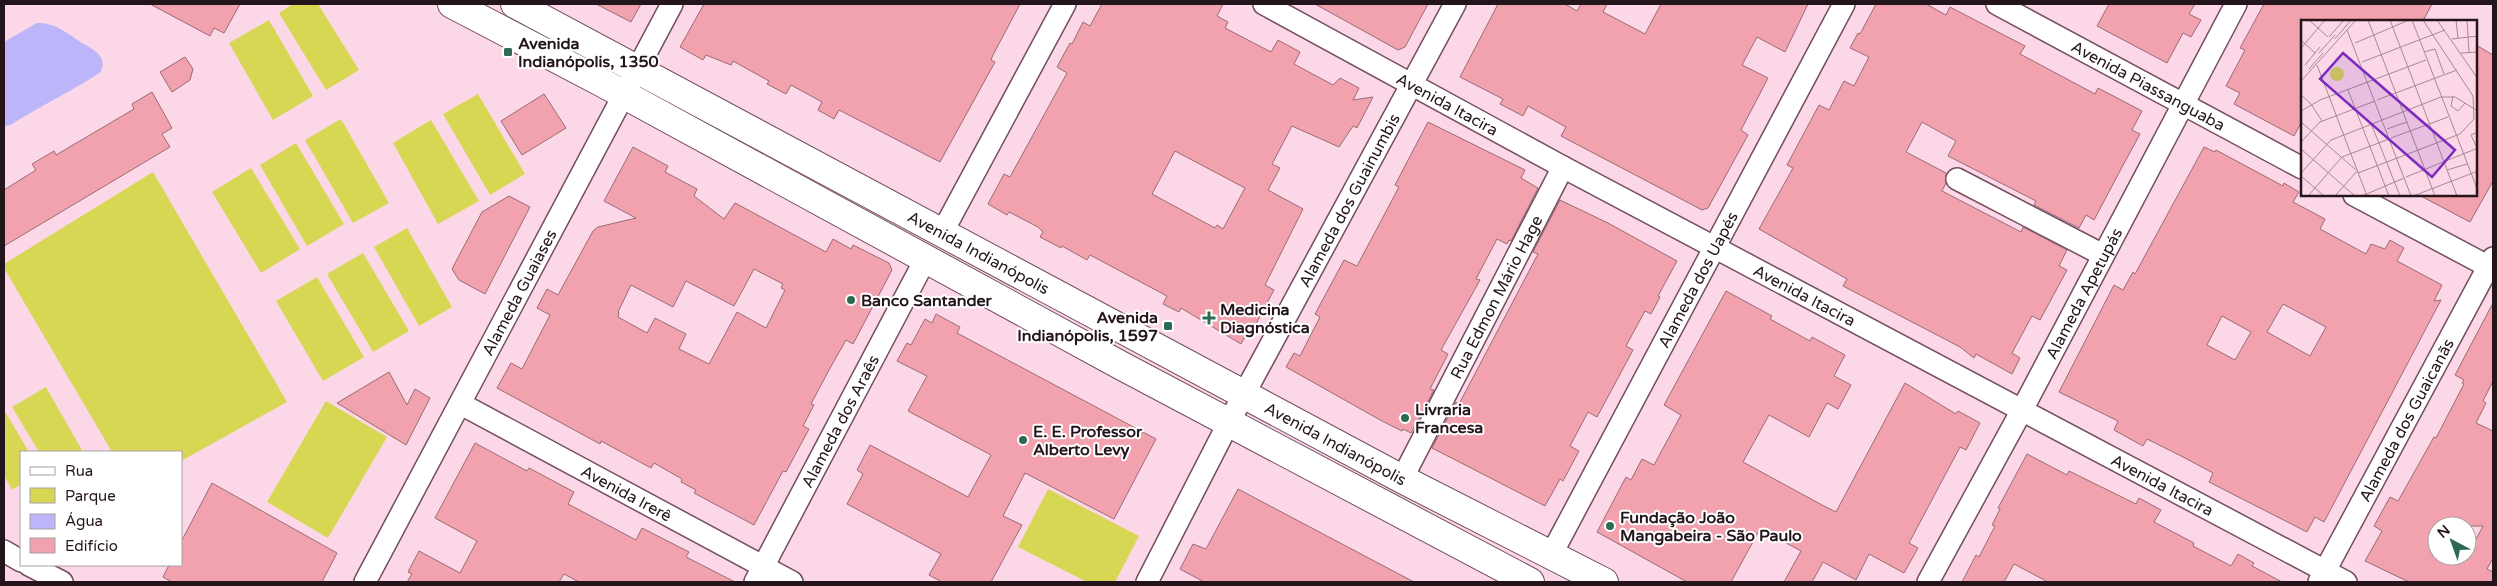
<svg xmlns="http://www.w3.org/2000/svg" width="2497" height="586" font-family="'Varela Round',sans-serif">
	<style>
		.green { fill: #d8d754 }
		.water { fill: #bcb5fa }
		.building { fill: #f2a1ae; stroke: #996d73; fill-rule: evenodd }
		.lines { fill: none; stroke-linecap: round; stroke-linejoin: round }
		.minor-casing { stroke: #734d60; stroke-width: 24 }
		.major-casing { stroke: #734d60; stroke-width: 30 }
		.minor { stroke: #fff; stroke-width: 21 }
		.major { stroke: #fff; stroke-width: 28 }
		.poi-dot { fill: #2d6a56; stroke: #fff; stroke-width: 2 }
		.labels { text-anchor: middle; stroke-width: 4; stroke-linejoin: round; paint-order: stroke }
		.poi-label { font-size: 16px; font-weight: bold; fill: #24151c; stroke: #fff; text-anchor: start }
		.street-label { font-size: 16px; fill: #24151c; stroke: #fff }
		.inset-road { fill: none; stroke: #a68996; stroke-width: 1 }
		.view { fill: #7b2cbf; fill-opacity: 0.15; stroke: #7b2cbf; stroke-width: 2.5 }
		.inset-edge { fill: none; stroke: #24151c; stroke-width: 2.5 }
	</style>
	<rect width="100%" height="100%" fill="#fcd7e8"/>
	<!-- green -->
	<path class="green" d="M293,4H318L359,70L326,90L279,13Z
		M269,20L313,96L273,120L229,43Z
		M478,94L525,174L490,195L443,114Z
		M341,119L389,203L353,223L305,140Z
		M431,120L479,201L438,224L393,143Z
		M296,143L344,224L307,246L260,165Z
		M251,168L300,249L261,273L212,192Z
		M153,172L287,402L181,461V452H112L4,268V264Z
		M407,228L452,307L419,326L374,247Z
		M363,253L409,331L373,352L327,274Z
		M317,277L364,357L323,381L276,301Z
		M46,387L83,452H39L12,407Z
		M326,401L387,437L328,538L267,502Z
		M6,413L29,452H21V484L12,490L4,475V414Z
		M1048,489L1139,536L1115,582H1087L1018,547Z"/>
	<!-- water -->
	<path class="water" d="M37,23C55,22 68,34 82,43C93,49 108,57 101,71C98,77 24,115 11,125L4,126V42Z"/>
	<!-- building -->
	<path class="building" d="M150,4H240L224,33L214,28L210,36Z
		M596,4H641L631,22Z
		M704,4H1020L993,55L991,60L995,62L940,162L839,110L834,119L818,110L822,102L791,85L786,94L767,84L769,81L733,61L731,65L706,55L703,60L680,47Z
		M1102,4H1223L1217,16L1228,22L1225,28L1271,52L1278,40L1300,52L1294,64L1333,85L1340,78L1359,88L1353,100L1373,97L1357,128L1353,126L1339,147L1292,126L1272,164L1280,168L1268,190L1303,209L1265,285L1274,290L1249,337L1246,335L1241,344L1181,308L1179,312L1163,304L1167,296L1090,255L1087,260L1062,246L1061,248L1040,237L1043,232L1038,227L1009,212L1007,215L988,204L1004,174L1010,177L1067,73L1057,67L1070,43L1072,44L1083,22L1090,26ZM1175,151L1245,188L1223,229L1217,225L1215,228L1152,194Z
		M1315,4H1428L1405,47L1398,50Z
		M1498,4H1565L1577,11L1581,4H1607L1603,12L1645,34L1661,4H1808L1785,52L1757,37L1742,65L1768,78L1741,130L1748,135L1708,208L1702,210L1561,136L1566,127L1528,106L1523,116L1500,104L1503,99L1460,77Z
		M1876,4H1926L1946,15L1950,7L2025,46L2020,54L2095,94L2098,88L2142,111L2132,130L2140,134L2121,169L2094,220L2086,215L2079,228L2034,205L2036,201L1948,156L1956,141L1922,122L1906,152L1946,173V183L1942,191L2021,232L2023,227L2067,250L2059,266L2067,270L2040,320L2032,316L2012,353L2020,358L2012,374L1976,354L1974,358L1960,347L1843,286L1847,279L1759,229L1793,168L1787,165L1819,105L1829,110L1844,81L1854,86L1869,57L1850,48L1858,33L1860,34Z
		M2109,4H2195L2189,14L2201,20L2191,37L2183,33L2167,63L2097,26Z
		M2264,4H2432L2423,21H2302V121L2294,136L2234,104L2240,93L2226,86L2245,50L2240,48Z
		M2476,45L2493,55V181L2470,222L2419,195H2476Z
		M185,57L193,69L190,80L172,92L160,72Z
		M152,92L172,128L162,134L170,147L4,246V190L36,170L32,164L54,151L56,155L134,109L132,104Z
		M544,94L566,128L522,155L501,121Z
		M1428,122L1525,170L1521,178L1538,188L1511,241L1509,240L1507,244L1497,239L1476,279L1480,280L1441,350L1448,354L1430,389L1434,390L1411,433L1403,429L1402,431L1382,421L1286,367L1294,353L1300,356L1320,317L1315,314L1344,260L1357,266L1399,187L1395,185Z
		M633,147L668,166L665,172L697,189L694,196L724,219L735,203L826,252L833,239L851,249L853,245L889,263L892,270L853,344L846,340L829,370L811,404L814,405L803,426L809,429L786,472L783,471L754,525L694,493L696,490L681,482L682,479L654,463L651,468L601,441L600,444L497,388L511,363L522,369L550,315L537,308L547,289L558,295L593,231L598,227L636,218L604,201ZM754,269L783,284L781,288L785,290L766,328L737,312L709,364L679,349L686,334L655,318L647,333L618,317L619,313L618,312L631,285L673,307L686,281L734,306Z
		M2204,147L2215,152L2216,150L2283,186L2284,183L2299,192L2293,202L2325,219L2320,229L2366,254L2371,244L2385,249L2390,240L2404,248L2397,261L2442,285L2434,301L2441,300L2324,522L2315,517L2307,532L2209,482L2213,473L2183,457L2147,439L2143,446L2114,430L2118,421L2059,392L2114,285L2123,290L2133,272L2135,274ZM2283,304L2326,327L2310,356L2267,332ZM2222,316L2251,332L2235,360L2207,345Z
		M509,196L530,207L485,294L459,280L452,269L482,212Z
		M1560,200L1608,223L1677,261L1658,296L1660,297L1651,314L1645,311L1626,346L1633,350L1597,417L1588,412L1570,446L1579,451L1563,481L1560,479L1545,506L1432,448L1456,402L1459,404L1468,387L1538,254L1533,252Z
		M1726,291L1772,316L1770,319L1810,341L1812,337L1845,355L1834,376L1851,385L1838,409L1827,403L1809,437L1769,415L1743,462L1822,505L1836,512L1905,383L1956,414L1958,411L1980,423L1966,450L1960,447L1909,543L1918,548L1904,573L1869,554L1856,580L1823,562L1812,582H1784L1801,551L1760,529L1731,582H1687L1597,532L1626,477L1631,480L1642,459L1654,465L1681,415L1664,405Z
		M2493,303V381L2483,401L2486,403L2476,423L2493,431V558L2487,569L2493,572V582H2409L2365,561L2382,531L2374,526L2390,497L2398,501L2434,437L2436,438L2464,384L2462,383L2464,380L2455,375ZM2437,526H2483L2467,556H2437Z
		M936,314L960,327L957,333L1156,439L1114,519L1025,473L1003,516L1022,525L991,582H942L929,575L941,554L847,504L863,474L857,470L870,445L968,497L991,455L908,411L927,376L897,361L907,343L911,345L925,319L932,323Z
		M389,372L407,405L415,389L430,398L406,445L337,403Z
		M475,443L527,471L529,468L574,492L568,504L636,540L642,528L689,552L686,557L735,582H579L564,574L559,582H407L412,574L408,572L419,551L460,573L477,541L435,518Z
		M2027,454L2067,475L2069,471L2136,504L2139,498L2161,510L2154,522L2194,543L2193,546L2231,566L2238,554L2254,563L2252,566L2282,582H2048L2014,564L2004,582H1962L1976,555L1979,557L1995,526L1992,525L2000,509L1998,508Z
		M212,483L337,553L322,582H172L163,577L169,565H181V542Z
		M1238,489L1414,582H1204L1180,569L1193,544L1206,549Z"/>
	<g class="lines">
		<!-- minor casing -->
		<g class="minor-casing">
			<g id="minor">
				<path id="s1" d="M1264,4L1563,167L2346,582"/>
				<path id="s2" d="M1997,4L2302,168"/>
				<path d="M1957,179L2103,255"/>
				<path d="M2354,195L2493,269"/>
				<path d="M943,231L1065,4"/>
				<path id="s3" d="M461,404L792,582"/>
				<path id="s4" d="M1402,479L1563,167"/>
				<path d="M4,551L21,561"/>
				<path id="s5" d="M1551,555L1844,4"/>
				<path d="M29,565L62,582"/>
				<path id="s6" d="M365,582L672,4"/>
				<path id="s7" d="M755,582L926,258"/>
				<path id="s8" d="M1147,582L1229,422L1455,4"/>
				<path id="s9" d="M1928,582L2022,410L2236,4"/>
				<path id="s10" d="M2319,582L2493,258"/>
			</g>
		</g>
		<!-- major casing -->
		<g class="major-casing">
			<g id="major">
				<path d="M452,4L601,82L1122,366L1530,582"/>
				<path id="s11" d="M515,4L1402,479L1604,582"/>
			</g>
		</g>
		<!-- minor -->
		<use href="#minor" class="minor"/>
		<!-- major -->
		<use href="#major" class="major"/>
	</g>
	<!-- markers -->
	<g class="poi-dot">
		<rect x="503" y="47" width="10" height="10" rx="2.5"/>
		<circle cx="851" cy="300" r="5"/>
		<path d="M1206.5 310.5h5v5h5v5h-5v5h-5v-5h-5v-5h5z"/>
		<rect x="1163" y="321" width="10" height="10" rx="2.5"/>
		<circle cx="1405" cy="418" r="5"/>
		<circle cx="1023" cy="440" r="5"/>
		<circle cx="1610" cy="526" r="5"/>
	</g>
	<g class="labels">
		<!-- poi labels -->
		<g class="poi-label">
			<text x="518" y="49">Avenida<tspan x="518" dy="18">Indianópolis, 1350</tspan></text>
			<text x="861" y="306">Banco Santander</text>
			<text x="1220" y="315">Medicina<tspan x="1220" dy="18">Diagnóstica</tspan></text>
			<text x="1158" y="323" text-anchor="end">Avenida<tspan x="1158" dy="18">Indianópolis, 1597</tspan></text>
			<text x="1415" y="415">Livraria<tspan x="1415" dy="18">Francesa</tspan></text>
			<text x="1033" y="437">E. E. Professor<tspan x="1033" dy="18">Alberto Levy</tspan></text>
			<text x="1620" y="523">Fundação João<tspan x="1620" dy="18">Mangabeira - São Paulo</tspan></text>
		</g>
		<!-- street labels -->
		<g class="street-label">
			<text dy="6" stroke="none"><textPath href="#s2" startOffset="172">Avenida Piassanguaba</textPath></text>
			<text dy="6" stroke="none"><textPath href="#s1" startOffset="209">Avenida Itacira</textPath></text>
			<text dy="6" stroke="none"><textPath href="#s8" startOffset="432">Alameda dos Guainumbis</textPath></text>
			<text dy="6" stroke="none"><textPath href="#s11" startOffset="526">Avenida Indianópolis</textPath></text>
			<text dy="6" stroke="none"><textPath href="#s5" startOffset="312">Alameda dos Uapés</textPath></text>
			<text dy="6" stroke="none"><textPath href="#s6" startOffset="328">Alameda Guaiases</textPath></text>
			<text dy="6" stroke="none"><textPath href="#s9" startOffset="328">Alameda Apetupás</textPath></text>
			<text dy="6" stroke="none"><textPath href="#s1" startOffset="614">Avenida Itacira</textPath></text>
			<text dy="6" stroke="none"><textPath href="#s4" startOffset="205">Rua Edmon Mário Hage</textPath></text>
			<text dy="6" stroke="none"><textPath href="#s7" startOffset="182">Alameda dos Araês</textPath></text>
			<text dy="6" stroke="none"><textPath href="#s10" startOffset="184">Alameda dos Guaicanãs</textPath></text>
			<text dy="6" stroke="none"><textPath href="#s11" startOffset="931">Avenida Indianópolis</textPath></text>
			<text dy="6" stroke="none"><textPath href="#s1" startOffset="1019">Avenida Itacira</textPath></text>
			<text dy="6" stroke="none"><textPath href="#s3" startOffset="188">Avenida Irerê</textPath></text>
		</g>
	</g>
	<!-- overview -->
	<g transform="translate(2301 20)">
		<rect width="176" height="176" fill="#fcd7e8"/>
		<path d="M29 54a7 7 0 1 1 14 0a7 7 0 1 1-14 0Z" fill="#d8d754"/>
		<path class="inset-road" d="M8,0L27,17M67,0L134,176M89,0L156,176M111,0L177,171M136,0L177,59M155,0L157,18M166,0L168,32M46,10L110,176M28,17L43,0M34,19L50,0M151,19L177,16M0,20L14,33M54,23L108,0M0,28L24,0M123,32L134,29L143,54M18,33L34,15M160,33L177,32M61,42L144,10M4,45L19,27M16,45L66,176M8,49L22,33M0,61L55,0M47,70L88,176M0,75L10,84L21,101M152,76L150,86L157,91L164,83M76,80L156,50M0,91L19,80L125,40M0,102L55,150M70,104L78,123M86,109L106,102M90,118L147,97M0,122L19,102L74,81M78,123L99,176M176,128L170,115L177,112M0,129L54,176M146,150L166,144M0,153L30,120L140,77H154L175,90M57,153L159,114L173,99L172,76L122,0M0,156L23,176M105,157L177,128M7,176L41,137L88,119M34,176L56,151M61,176L103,158M112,176L177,151"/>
		<path class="view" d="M42,33L154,130L131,157L19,59Z"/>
		<rect width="176" height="176" class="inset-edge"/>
	</g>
	<!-- border -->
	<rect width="2497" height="586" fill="none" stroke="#24151c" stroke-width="10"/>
	<!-- legend -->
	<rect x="20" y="451" width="162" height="115" fill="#ffffff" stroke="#a7a1a4"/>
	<rect x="30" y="467" width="25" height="8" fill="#ffffff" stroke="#a7a1a4"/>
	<text x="65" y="476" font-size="15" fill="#24151c">Rua</text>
	<rect x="30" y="488" width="25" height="15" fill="#d8d754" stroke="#a7a1a4"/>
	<text x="65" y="501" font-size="15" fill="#24151c">Parque</text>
	<rect x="30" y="514" width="25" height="15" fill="#bcb5fa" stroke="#a7a1a4"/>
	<text x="65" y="526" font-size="15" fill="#24151c">Água</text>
	<rect x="30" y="538" width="25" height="15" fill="#f2a1ae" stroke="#a7a1a4"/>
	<text x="65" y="551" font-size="15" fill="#24151c">Edifício</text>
	<!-- north arrow -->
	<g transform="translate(2452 541) rotate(319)"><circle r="24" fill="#ffffff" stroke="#a7a1a4"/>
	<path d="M0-4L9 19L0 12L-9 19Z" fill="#2d6a56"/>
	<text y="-8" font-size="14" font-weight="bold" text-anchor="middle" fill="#24151c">N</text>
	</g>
</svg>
